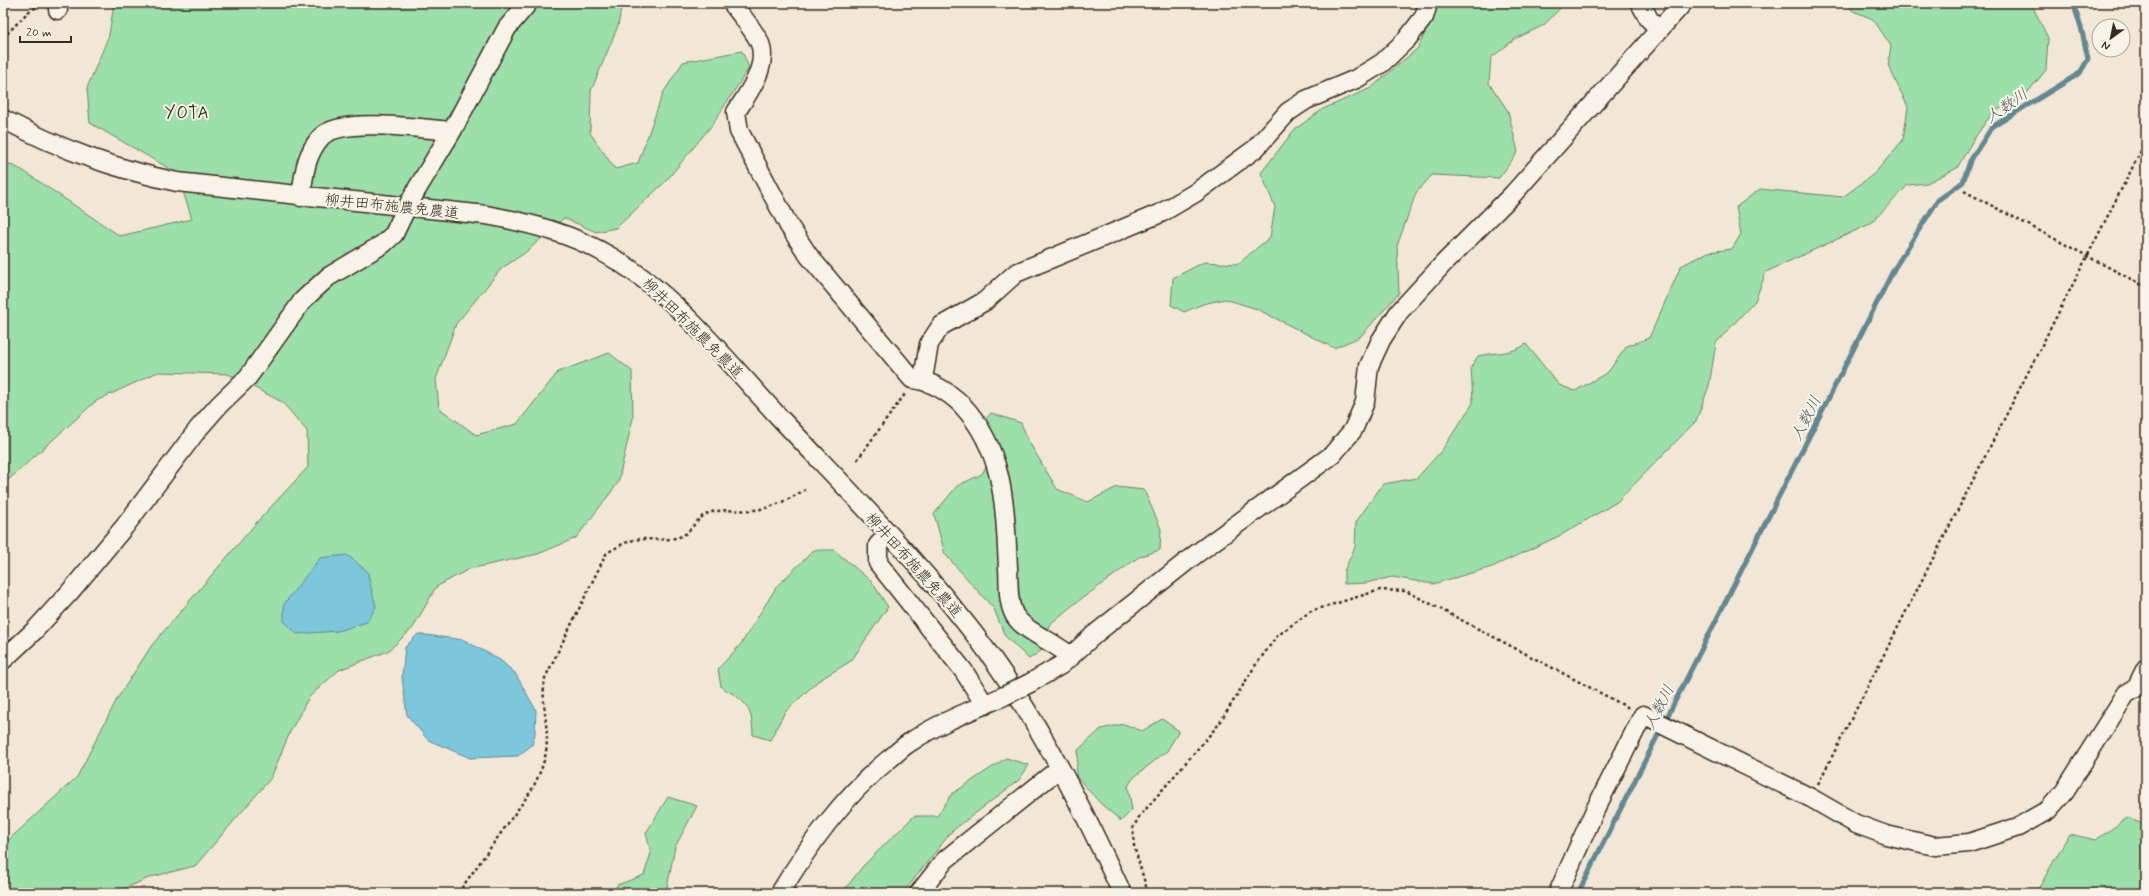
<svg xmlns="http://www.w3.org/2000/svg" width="2149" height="896" font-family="Mynerve,'Klee One',sans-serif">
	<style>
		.green { fill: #9cdfaa; stroke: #6c8464 }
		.water { fill: #7dc7dd; stroke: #638891 }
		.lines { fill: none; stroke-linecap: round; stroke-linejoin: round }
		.stream { stroke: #638891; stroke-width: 5 }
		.minor-casing { stroke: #3b2a1e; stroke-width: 21 }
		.path { stroke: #3b2a1e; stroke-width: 2.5; stroke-dasharray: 3 3; stroke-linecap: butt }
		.minor { stroke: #f7f3e8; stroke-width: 18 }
		.minor-bridge-casing { stroke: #3b2a1e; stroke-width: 21; stroke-linecap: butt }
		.minor-bridge { stroke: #f7f3e8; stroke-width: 18 }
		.labels { text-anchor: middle; stroke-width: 4; stroke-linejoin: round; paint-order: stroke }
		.street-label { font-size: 15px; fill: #3b2a1e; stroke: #f7f3e8 }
		.water-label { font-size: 16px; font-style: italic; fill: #4f5957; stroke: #f7f3e8 }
		.quarter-label { font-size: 17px; letter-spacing: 1px; fill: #3b2a1e; stroke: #f7f3e8 }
	</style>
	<rect width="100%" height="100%" fill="#f2e7d6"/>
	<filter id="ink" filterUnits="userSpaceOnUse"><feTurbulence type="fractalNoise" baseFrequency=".025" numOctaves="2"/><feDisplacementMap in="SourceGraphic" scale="8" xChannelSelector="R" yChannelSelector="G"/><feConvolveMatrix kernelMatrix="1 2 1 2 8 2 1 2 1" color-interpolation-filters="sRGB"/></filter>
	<g filter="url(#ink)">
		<!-- green -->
		<path class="green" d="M114,3H622L618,26L591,91L590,133L615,169L638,163L663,93L683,62L742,51L749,68L712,125L666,181L616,228L596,232L564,218L526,252L501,269L456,324L436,379L439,408L476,435L517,424L558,372L609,353L632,371L633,418L618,483L576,538L538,554L469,569L436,587L413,628L388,651L339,670L309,697L290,732L271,778L195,866L151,877L121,890L119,893H3V845L77,777L117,699L152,645L257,522L308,467L307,431L282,402L228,374L158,372L96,401L6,482L3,487V161L22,170L120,236L192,219L177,173L90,123L87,88L109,35Z
			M1442,3H1565L1544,25L1515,39L1491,58L1489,83L1508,111L1518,152L1499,178L1432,175L1416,193L1397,246L1399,293L1360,337L1334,348L1257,309L1225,299L1203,304L1184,312L1171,305L1173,278L1204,262L1238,264L1270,237L1275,207L1261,173L1294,130L1323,109L1371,88L1418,48L1436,9Z
			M1846,3H2031L2048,38L2046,70L2023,98L1993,112L1973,140L1957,168L1927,183L1908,185L1870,224L1766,272L1755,301L1716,343L1709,386L1696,421L1617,502L1561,535L1492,567L1433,584L1392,577L1366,583L1344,584V571L1355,547L1356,522L1383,484L1417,478L1442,450L1473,403L1471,367L1478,356C1494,352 1514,354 1526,344L1559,385L1575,391L1608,372L1627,346L1649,338L1681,266L1708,252L1732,249L1741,234L1736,207L1760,189L1843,197L1875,173L1903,140L1908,107L1888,65L1891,46L1873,19L1853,11Z
			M991,413L1021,423L1029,442L1057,489L1088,502L1117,487L1144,490L1161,529L1160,550L1139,557L1073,605L1049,625L1042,650L1029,659L1005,636L994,609L945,554L934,514L957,486L982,474L995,449L985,420Z
			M814,550H834L872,582L888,607L851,661L818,681L785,712L770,740L753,735C752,706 746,701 721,687L718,669L741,644L777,586Z
			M1162,719L1179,731L1167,751L1133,778L1128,786L1132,810L1121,821L1100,803L1076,776L1078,750L1101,729L1124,724L1142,731Z
			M1006,758L1029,765L1019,780L952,831L903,893H842L863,866L914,816H937L952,794Z
			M668,797L697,806L675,847L666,893H614L617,885L644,875L651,853L646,833Z
			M2127,818L2146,825V893H2036L2069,834L2096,840Z"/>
		<!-- water -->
		<path class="water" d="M347,555L367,571L376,607L367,622L338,631L297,634L284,621V604L320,558Z
			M418,634L464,640L500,660L515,673L536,710L535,734L532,745L518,756L470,758L428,740L407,715L402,677L405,647Z"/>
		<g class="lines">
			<!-- stream -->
			<path class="stream" d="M1578,893L1894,269L1938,200L1963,182L1970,161L1992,127L2080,73L2088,59L2081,27L2073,3"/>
			<!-- minor casing -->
			<g class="minor-casing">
				<path id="minor" d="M732,3C741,15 752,28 759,41C770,65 748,93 736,112L739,131L789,226L809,256L912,379C930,380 950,393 962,405C1005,451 1005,508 1008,568C1009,582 1007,603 1015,616C1026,633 1056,642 1071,657
					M1640,3L1649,19L1659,29
					M58,10V3
					M3,119C62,150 112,168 177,182L486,215C530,223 574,234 613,258C678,297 727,361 779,417C840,482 904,546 960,616C1028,699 1077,796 1122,893
					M417,189L452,131L507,28L528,3
					M301,197C304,175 305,155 321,137C341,116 424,129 452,131
					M923,379L929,344L941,326L985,301L1016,273L1161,213L1195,193L1255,149L1288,112L1306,100L1356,79L1382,63L1407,39L1424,17L1428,3
					M888,535L878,545V563L963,670L985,705
					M3,660L34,631L69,593L125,526L198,429L219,405L248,377L303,300L328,277L383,244L394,234L402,217
					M1030,683L1061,665L1095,634L1196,554L1332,455L1353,430L1365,402L1369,366L1381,340L1399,312L1444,263L1513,194L1683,3
					M780,893C810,843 843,797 888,760C896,754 903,746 912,741C940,722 973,710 1004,696
					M919,893L945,860L1060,768
					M1558,893L1595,810L1643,715L1811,798L1856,824L1886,835L1935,846L1969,843L2018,827L2048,810L2064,792L2126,694L2136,688L2146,668"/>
			</g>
			<!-- path -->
			<path class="path" d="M3,38L28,12L40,5
				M1964,191L2146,287
				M857,460L905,394
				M1818,784L2146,141
				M458,893L531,791C537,780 542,769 545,757C551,731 540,704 545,678L606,554C616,547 630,539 642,539C654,539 667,541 679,537C692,533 696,517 709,513C722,508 740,512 754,510C773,508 789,499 805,490
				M1148,893L1134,846L1133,828L1139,817L1219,724L1255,666L1277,636L1311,611L1380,590L1406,591L1629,708"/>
			<!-- minor -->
			<use href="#minor" class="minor"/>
			<!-- minor-bridge casing -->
			<g class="minor-bridge-casing">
				<path id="minor-bridge" d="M402,217L417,189
					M1004,696L1030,683"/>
			</g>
			<!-- minor-bridge -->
			<use href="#minor-bridge" class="minor-bridge"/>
		</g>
	</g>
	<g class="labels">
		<!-- street labels -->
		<g class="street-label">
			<text transform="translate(392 206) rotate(6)" y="5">柳井田布施農免農道</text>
			<text transform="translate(693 328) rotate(45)" y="5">柳井田布施農免農道</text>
			<text transform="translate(914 565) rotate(48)" y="5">柳井田布施農免農道</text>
		</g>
		<!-- water labels -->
		<g class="water-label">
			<text transform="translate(2006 105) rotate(-35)" y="6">人数川</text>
			<text transform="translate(1805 418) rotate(-63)" y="6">人数川</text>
			<text transform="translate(1658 707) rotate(-63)" y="6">人数川</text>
		</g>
		<!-- quarter labels -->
		<g class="quarter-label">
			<text x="187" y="118">YOTA</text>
		</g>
	</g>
	<!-- margin -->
	<rect width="2149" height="896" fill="none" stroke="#f7f3e8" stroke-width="16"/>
	<rect x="8" y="8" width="2133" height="880" fill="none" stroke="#3b2a1e" stroke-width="1.5" filter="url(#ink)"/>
	<!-- north arrow -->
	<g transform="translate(2111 38) rotate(213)"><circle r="19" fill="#f7f3e8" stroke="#aca397"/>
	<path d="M0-3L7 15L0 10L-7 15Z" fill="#3b2a1e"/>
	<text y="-6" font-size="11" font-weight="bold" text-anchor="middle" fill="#3b2a1e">N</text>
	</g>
	<!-- scale -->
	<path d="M20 36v6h51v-6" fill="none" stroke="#3b2a1e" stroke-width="2"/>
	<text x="26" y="36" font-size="12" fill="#3b2a1e" stroke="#f7f3e8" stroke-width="3" paint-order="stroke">20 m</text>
</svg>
